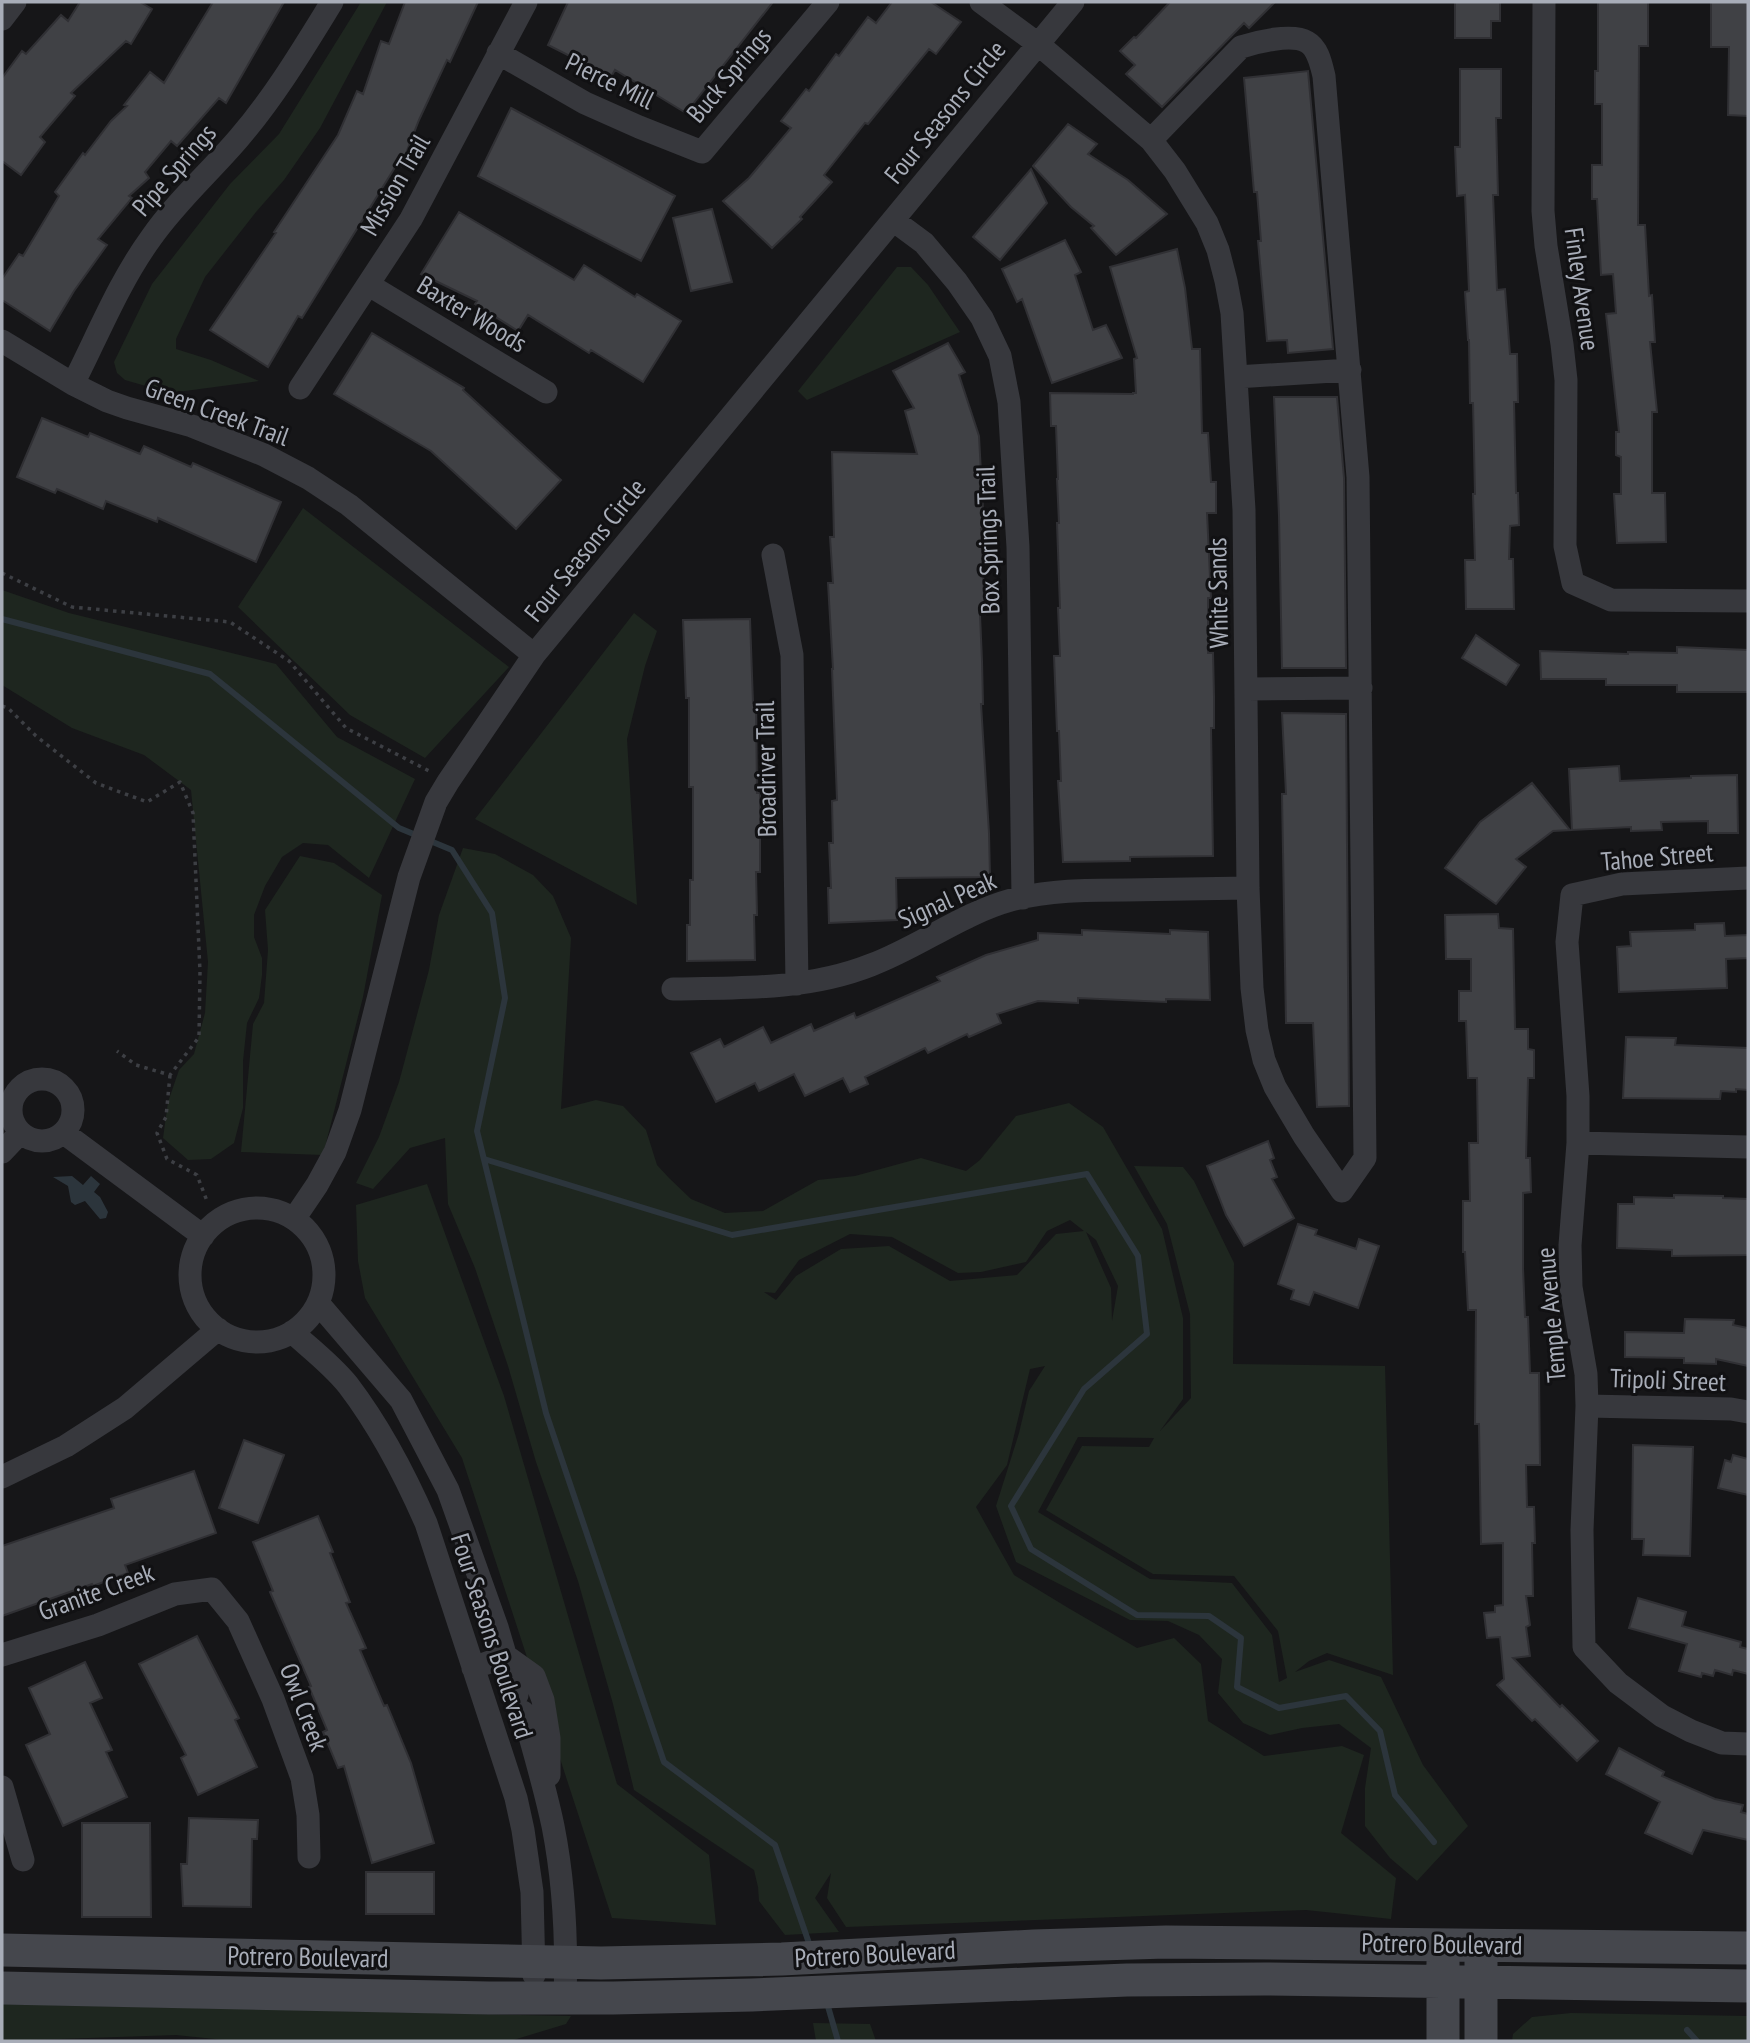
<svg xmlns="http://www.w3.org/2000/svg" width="1750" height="2043" font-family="'PT Sans Narrow',sans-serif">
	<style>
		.green { fill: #1e261f; fill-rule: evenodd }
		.water { fill: #2c353c }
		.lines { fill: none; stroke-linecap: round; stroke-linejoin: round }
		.stream { stroke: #2c353c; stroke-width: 6 }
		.building { fill: #404145; stroke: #303034; stroke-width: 2 }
		.path { stroke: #3d3f44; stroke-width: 3.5; stroke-dasharray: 3.5 5; stroke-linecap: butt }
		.street { stroke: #37383d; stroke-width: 23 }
		.secondary { stroke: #45474d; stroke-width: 33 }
		.labels { text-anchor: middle; stroke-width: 6; stroke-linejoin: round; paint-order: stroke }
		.street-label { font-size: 26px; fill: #a8adb8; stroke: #111113 }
	</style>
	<rect width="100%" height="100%" fill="#161618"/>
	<!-- green -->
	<path class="green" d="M361,2H387L320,128L284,180L256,212L205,277L176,339V349L211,360L259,381L170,393L125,380L117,373L114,362L152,284L230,184L279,134Z
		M897,267H911L928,285L960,332L807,400L798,391Z
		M303,508L509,667L425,758L350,715L238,607Z
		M2,590L69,613L276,664L337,737L415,779L369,878L328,845L303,843L282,857L265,886L254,915V937L262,958V975L259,998L247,1023L243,1061V1108L234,1143L211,1159L188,1160L163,1138L168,1102L179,1070L194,1054L205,1013L208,962L191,790L144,755L72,728L2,685Z
		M634,613L657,631L645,666L627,739L637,905L475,819Z
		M463,848L495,854L533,875L553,896L571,938L561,1109L596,1100L623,1106L646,1130L657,1165L669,1178L691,1199L725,1213L763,1211L818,1180L855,1176L921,1158L966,1171L980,1160L1016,1116L1069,1103L1103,1127L1162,1229L1183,1318V1399L1160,1431L1191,1398L1190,1314L1167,1224L1134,1166L1183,1167L1194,1181L1234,1263L1233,1364L1385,1366L1393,1675L1327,1653L1309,1661L1295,1672L1329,1660L1381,1677L1423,1765L1468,1826L1417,1881L1390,1858L1365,1826V1788L1371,1748L1339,1724L1302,1728L1270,1735L1243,1723L1218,1693L1222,1659L1199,1635L1168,1621L1130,1620L1016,1562L996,1506L1019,1433L1029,1391L1045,1366L1030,1369L1007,1465L976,1507L1014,1575L1070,1609L1137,1648L1174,1638L1201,1664L1208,1721L1264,1756L1342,1746L1364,1755L1341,1833L1396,1878L1391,1919L1306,1910L846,1927L827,1898L831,1873L815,1898L839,1932L785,1935L759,1901L758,1887L754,1870L634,1790L613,1704L578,1581L536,1462L508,1366L475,1268L448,1204L445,1138L410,1148L373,1189L356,1183L379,1137L399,1082L429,970L439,915ZM1070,1220L1084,1231L1056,1234L1017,1275L950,1281L889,1246L841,1249L796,1276L776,1300L764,1292L775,1293L799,1260L850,1234L892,1237L958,1273L981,1272L1026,1262L1047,1231ZM1086,1232L1096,1240L1118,1286L1112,1321L1111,1288ZM1078,1437L1154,1438L1149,1447L1082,1446L1046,1510L1153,1574L1234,1576L1278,1631L1287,1678L1279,1682L1272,1635L1232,1583L1150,1579L1038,1512Z
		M300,856L334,863L382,895L363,997L323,1155L241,1152L253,1024L264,1003L268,950L265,910Z
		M427,1184L504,1396L617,1784L709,1855L716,1925L612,1918L462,1458L365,1298L358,1261L356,1205Z
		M2,2004L571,2016L566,2024L510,2041H234L176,2035L2,2041Z
		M1571,2013L1748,2016V2041H1512L1513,2034L1532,2017Z
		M813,2023L870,2024L876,2041H816Z"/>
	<!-- water -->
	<path class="water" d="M72,1176L83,1185L91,1176L100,1184L94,1192L100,1197L108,1212L106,1218L100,1219L85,1201L75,1205L71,1202L68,1186L53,1177Z"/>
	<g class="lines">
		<!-- stream -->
		<path class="stream" d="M2,619L210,674L399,828L452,850L492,913L505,998L477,1131L546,1413L664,1762L775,1845L811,1949
			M484,1159L732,1235L1087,1174L1138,1256L1147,1334L1084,1389L1011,1506L1031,1549L1137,1615L1209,1616L1241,1638L1237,1687L1279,1708L1346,1696L1380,1731L1395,1795L1434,1842
			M827,2003L838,2041
			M1687,2030L1697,2041"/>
	</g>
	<!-- building -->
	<path class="building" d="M80,2H140L152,9L131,44L126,41L71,93L75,96L40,137L45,142L21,175L2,161V78L22,51L26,54L61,15L68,21Z
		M213,2H284L226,103L219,98L177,146L171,141L145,172L149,178L129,196L132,198L98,239L107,245L74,291L50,331L2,300V279L19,254L23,256L59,196L55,192L83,153L85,155L111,121L127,106L124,105L150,72L164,83Z
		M405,2H478L450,62L447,60L419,120L401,166L397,164L302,318L298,316L268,367L210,330L276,233L274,232L338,135L357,91L363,94L381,41L389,44Z
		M568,2H773L686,113L615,70L611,77L548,45Z
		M892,2H931L961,22L936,54L929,49L868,124L865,123L824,175L832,182L800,217L802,219L772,248L723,201L749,178L791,128L781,121L806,89L809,91L836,54L839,56L868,17L876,23Z
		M1170,2H1275L1249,28L1244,23L1162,107L1126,74L1135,65L1120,51L1134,37L1136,38Z
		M1455,2H1500V21H1491V38H1455Z
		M1598,2H1648V46H1639L1638,225H1645L1649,296L1652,295L1655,342H1650L1657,412H1652V493H1665L1666,542L1617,543L1614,494H1621V457L1616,455V432H1619L1606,314L1616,313L1613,274L1601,275L1597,199H1592V165H1602V104H1595V71H1598Z
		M1711,2H1748V116L1728,115L1729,47H1711Z
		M1460,69H1501V118H1496L1498,195H1493L1497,290L1505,289L1510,354H1517L1518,402H1514L1516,493H1518L1519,525L1510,526L1509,559H1513L1514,609H1466L1465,560H1475L1473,494H1475L1473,403H1470L1469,340H1468L1465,292L1469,291L1465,195L1457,196L1455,147H1460Z
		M1308,71L1333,349L1288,353L1287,340L1267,341L1258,241H1261L1257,192H1254L1244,78Z
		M511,108L675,196L641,261L478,176Z
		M1068,124L1097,144L1088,154L1128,180L1167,214L1116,255L1091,228L1094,226L1071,207L1033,166Z
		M1031,169L1047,203L1000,260L973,237Z
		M712,209L732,282L691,291L673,218Z
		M459,212L574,280L584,265L635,297L637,294L681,321L643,382L591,350L589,353L528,315L518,331L475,304L477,301L421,274Z
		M1065,240L1081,272L1075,275L1093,330L1106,325L1122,358L1052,383L1022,299L1017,302L1002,269Z
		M1177,249L1185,288L1192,349H1200L1202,433H1208L1211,482H1216V513H1207L1211,598H1208V653H1213L1214,696V728H1211L1213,856L1130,857V861L1063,862L1058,781H1061L1059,731H1057L1054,656H1060L1058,608H1060L1057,523H1059L1057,479H1058L1056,426H1051L1050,393L1133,394V393H1136L1134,359L1137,358L1110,267Z
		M372,333L464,388L463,390L561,480L516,529L431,451L334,394Z
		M948,343L965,372L959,375L979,436L984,529H981L985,615H980L982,661L983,704H981L989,833L990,877L896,878L897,920L829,923L828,888H831L829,843H833L832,801L837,800L832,669H833L828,583H833L830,537H834L832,452L917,454L905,411L914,408L893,371Z
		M1274,397H1337L1344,478L1346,668H1282L1279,516Z
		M42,418L88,437L90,433L140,454L144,446L191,467L193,463L281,502L256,562L158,518L157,522L106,501L103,509L57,489L55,493L17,477Z
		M750,619L753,703H756L757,793H760V872H756L757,915H754L755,960L687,961V925H690V880H693V787H689V698H686L683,620Z
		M1476,635L1519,665L1506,685L1462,658Z
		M1677,647L1748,650V692H1677V685H1606V679H1541L1540,651L1628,654V652L1677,653Z
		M1282,713L1346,714L1349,1106L1317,1107L1313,1023H1286L1282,794H1286Z
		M1619,766L1620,781L1691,778V776L1737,775L1738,833H1708V821L1661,822L1662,830L1631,831V827L1572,830L1569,769Z
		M1532,783L1570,830L1553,831L1516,859L1526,867L1496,904L1445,868L1480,822Z
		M1498,914L1499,928L1513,929L1515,1029H1528V1049L1534,1050V1078H1528L1526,1158H1530L1531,1192L1523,1193V1268L1525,1317H1528L1530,1373H1539L1540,1465H1526L1527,1507H1534L1535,1543H1532L1533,1596H1526L1530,1625L1526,1627L1530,1656L1513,1658L1560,1707L1562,1705L1598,1741L1577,1761L1535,1719L1532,1721L1497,1685L1504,1679L1500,1637L1487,1638L1484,1613L1495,1612V1606L1503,1605V1543L1481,1544L1479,1424H1475L1476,1310H1468L1465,1252H1463V1201H1470L1469,1143H1478L1477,1078H1468L1466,1021H1459V991H1471V959H1446L1445,915Z
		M1724,923L1725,936L1748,935V958L1726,959L1727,988L1619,992L1617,947L1631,946L1630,932L1695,930V924Z
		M1082,930L1170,934V930L1208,932L1210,1000L1166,999V1002L1078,998V1003L1038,1001L997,1014L1001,1023L969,1037L967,1034L928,1053L925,1048L865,1077L868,1084L850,1092L843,1078L805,1096L794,1074L759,1091L755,1083L716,1102L691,1053L720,1039L724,1047L763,1027L771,1043L811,1024L814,1031L854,1013L856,1018L940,981L937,977L986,955L1038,940V933L1082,935Z
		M1626,1037L1676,1038L1675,1045L1748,1048V1090L1736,1089V1092L1721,1091L1720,1099L1623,1098Z
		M1268,1141L1274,1158L1270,1160L1277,1177L1272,1179L1294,1218L1244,1246L1226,1215L1207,1166Z
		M1674,1195L1723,1196V1198L1748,1199V1255L1672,1256V1250L1617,1248L1618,1204H1634V1197L1674,1198Z
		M1298,1224L1317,1230L1315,1235L1356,1249L1359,1239L1379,1246L1358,1308L1314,1292L1309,1305L1291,1299L1294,1290L1278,1284Z
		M1685,1319L1734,1320L1733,1325L1748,1328V1366L1716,1359V1364L1684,1363V1358L1625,1357V1332L1684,1333Z
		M244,1440L284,1455L258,1523L219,1508Z
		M1633,1445L1693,1447L1690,1556L1643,1555L1644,1539H1632Z
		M1733,1455L1748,1459V1495L1718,1488L1725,1460L1731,1462Z
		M194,1471L216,1533L125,1565L128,1573L93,1586L92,1584L2,1616V1546L114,1508L111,1499Z
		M318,1516L333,1552L330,1553L350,1602L346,1603L366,1648L360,1650L384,1706L387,1705L411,1763L434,1843L372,1863L344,1766L338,1768L323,1732L327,1730L309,1687L311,1686L270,1592L273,1591L253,1542Z
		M1638,1598L1686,1612L1682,1626L1741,1642L1740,1647L1748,1649V1674L1733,1670L1732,1675L1715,1670L1713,1676L1702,1673L1701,1677L1679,1671L1687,1644L1629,1628Z
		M197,1636L239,1718L235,1720L257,1767L198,1795L181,1758L186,1755L139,1664Z
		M85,1662L102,1698L90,1703L112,1750L106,1752L127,1797L63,1826L26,1745L50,1734L29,1688Z
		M1619,1748L1664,1772L1662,1776L1715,1799L1743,1805L1741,1812L1748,1814V1840L1703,1830L1692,1854L1645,1833L1660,1802L1606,1774Z
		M189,1818L258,1820L257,1839H252L251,1907L183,1906L181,1864H187Z
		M82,1823H150L151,1917H82Z
		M366,1872H434V1914H366Z"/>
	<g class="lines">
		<!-- path -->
		<path class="path" d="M2,573L72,607L230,622L289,661L346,728L431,772
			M2,706L8,708L36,736L96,783L147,802L180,782L193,813L200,972L199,1037L170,1075L136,1065L117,1051
			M170,1075L166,1117L157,1133L167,1159L197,1175L207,1201"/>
		<!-- street -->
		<path class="street" d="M981,2L1038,44L1151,140L1175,171L1207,223L1218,250L1226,281L1232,313L1244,510L1248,888L1252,988L1257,1030L1264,1060L1275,1087L1304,1136L1342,1191L1365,1158L1358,477L1324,76C1321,64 1318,48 1307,42C1292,33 1256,42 1241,47L1151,140
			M1544,2L1543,211L1546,246L1562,344L1566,380L1565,546L1573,583L1611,600L1748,601
			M2,19L15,2
			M498,53L585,103L639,127L702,152L828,2
			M893,220L924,243L957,282L982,318L1000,356L1009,402L1018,547L1023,898
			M369,285L546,392
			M2,341L73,384L107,401L127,408L192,426L264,455L308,478L349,505L534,655
			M1236,377L1350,370
			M73,384C98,335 119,282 151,238C176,202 210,172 239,138C275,96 303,49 332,2
			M300,388L411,219L526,2
			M773,555L792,655L797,984
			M1247,689L1361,688
			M1748,878L1622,884L1572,895L1567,942L1578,1096V1143L1570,1245L1571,1287L1586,1374L1587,1406L1582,1530L1584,1647L1618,1683L1662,1716L1691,1731L1722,1743L1748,1744
			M673,989C739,988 808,990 871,965C919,947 961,914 1011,900C1048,890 1088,890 1126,890C1167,889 1208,889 1248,888
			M11 1110a31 31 0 1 1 62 0a31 31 0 1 1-62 0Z
			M64,1133L203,1236
			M1578,1143L1748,1147
			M2,1152L20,1133
			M190 1275a67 67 0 1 1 134 0a67 67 0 1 1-134 0Z
			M294,1219L317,1185L335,1152L350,1110L409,877L436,802L448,782L534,655L1073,2
			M318,1303L401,1400L448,1490L497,1627L517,1695
			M292,1332C311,1349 332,1365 348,1385C380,1427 405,1475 426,1523L516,1798L523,1830L532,1892L534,1975
			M1587,1406L1731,1409L1748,1412
			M2,1477L66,1446L125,1408L218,1329
			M2,1655L98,1625L175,1594L212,1589L238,1621L273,1699L302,1778L308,1815L309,1857
			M473,1668L506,1656L534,1676L543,1700L549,1738V1775
			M523,1712C534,1750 545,1788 553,1826C564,1882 567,1941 565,1998
			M2,1787L23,1860"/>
		<!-- secondary -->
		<path class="secondary" d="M2,1950L601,1963L782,1959L1034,1946L1166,1942L1748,1948
			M1481,1960V2041
			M1443,1961V2041
			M2,1988L489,1998H613L752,1995L1127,1980L1265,1979L1748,1986"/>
	</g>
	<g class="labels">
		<!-- street labels -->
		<g class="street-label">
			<text transform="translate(729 75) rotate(-50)" y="9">Buck Springs</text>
			<text transform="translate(610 81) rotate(26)" y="9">Pierce Mill</text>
			<text transform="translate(945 112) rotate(-51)" y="9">Four Seasons Circle</text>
			<text transform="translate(174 170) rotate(-49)" y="9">Pipe Springs</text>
			<text transform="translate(395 185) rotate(-60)" y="9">Mission Trail</text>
			<text transform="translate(1582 289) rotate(82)" y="9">Finley Avenue</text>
			<text transform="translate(472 314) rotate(31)" y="9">Baxter Woods</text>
			<text transform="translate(217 412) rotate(20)" y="9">Green Creek Trail</text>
			<text transform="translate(988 540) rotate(-92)" y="9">Box Springs Trail</text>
			<text transform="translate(585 550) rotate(-51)" y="9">Four Seasons Circle</text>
			<text transform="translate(1218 593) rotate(-91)" y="9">White Sands</text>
			<text transform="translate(766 769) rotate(-91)" y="9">Broadriver Trail</text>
			<text transform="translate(1657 857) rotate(-5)" y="9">Tahoe Street</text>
			<text transform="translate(947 900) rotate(-24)" y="9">Signal Peak</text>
			<text transform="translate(1551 1315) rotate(-95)" y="9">Temple Avenue</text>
			<text transform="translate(1668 1380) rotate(2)" y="9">Tripoli Street</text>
			<text transform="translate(96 1592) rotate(-20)" y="9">Granite Creek</text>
			<text transform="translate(492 1636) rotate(72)" y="9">Four Seasons Boulevard</text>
			<text transform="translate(304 1707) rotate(69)" y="9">Owl Creek</text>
			<text transform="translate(1442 1944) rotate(1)" y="9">Potrero Boulevard</text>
			<text transform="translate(875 1954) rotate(-3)" y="9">Potrero Boulevard</text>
			<text transform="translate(308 1957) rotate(1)" y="9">Potrero Boulevard</text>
		</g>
	</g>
	<!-- border -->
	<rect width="1750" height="2043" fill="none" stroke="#a8adb8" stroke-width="7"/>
</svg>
